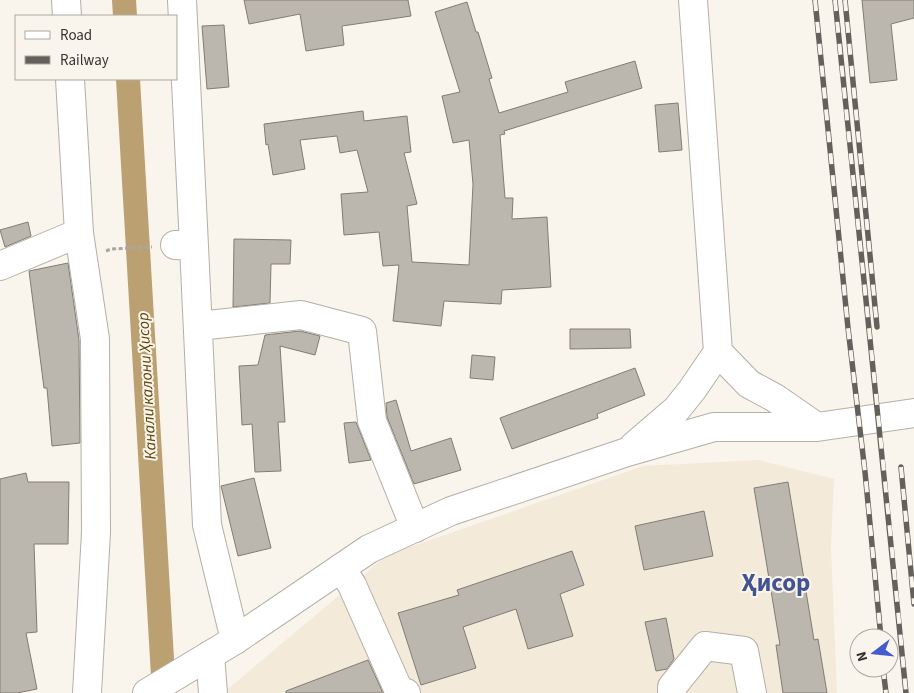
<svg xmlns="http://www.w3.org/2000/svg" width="914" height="693" font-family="'Source Sans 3',sans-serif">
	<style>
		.built { fill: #f3eada }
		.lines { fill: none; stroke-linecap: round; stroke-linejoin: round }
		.canal { stroke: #bba172; stroke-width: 24 }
		.building { fill: #bcb7ae; stroke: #817c74 }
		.minor-casing { stroke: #b4afa7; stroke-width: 30 }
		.major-casing { stroke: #b4afa7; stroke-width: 30 }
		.path { stroke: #aaa6a0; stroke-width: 3; stroke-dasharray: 4 2.5; stroke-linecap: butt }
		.minor { stroke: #fff; stroke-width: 28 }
		.major { stroke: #fff; stroke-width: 28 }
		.rail-casing { stroke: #64615d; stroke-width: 5.5 }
		.rail { stroke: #faf5ec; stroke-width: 4; stroke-dasharray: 11; stroke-linecap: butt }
		.labels { text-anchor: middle; stroke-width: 4; stroke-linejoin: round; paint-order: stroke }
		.water-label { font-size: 16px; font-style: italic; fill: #5d4303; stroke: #faf5ec }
		.town-label { font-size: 25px; font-weight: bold; fill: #43538f; stroke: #faf5ec }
	</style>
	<rect width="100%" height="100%" fill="#faf5ec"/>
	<!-- built -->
	<path class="built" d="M758,460L834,479L831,546L837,693H223L387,555L643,466Z"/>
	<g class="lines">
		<!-- canal -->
		<path class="canal" d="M124,0L125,16
			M128,79L164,693"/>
	</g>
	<!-- building -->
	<path class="building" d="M244,0H408L411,16L342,26L344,45L306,51L300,14L249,24Z
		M862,0H914V18L891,24L897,80L870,83Z
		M467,2L476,32H478L492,78L489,79L499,113L568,92L565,82L635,61L642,88L504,131L505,134L500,135L505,198H513L512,219L547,217L551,287L502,290L501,304L444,301L441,326L393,321L399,265L383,266L379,232L344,235L341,194L368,192L357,150L340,153L337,136L300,140L305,169L273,175L268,144L266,145L264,124L363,111L364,121L407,116L411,152L404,153L417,204L407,206L412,262L469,265L473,184L469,140L453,143L442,96L460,92L435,12Z
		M224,25L229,87L207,89L202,26Z
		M678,103L682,150L659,152L655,105Z
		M28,222L31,236L5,247L0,230Z
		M234,239L291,240L290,264H271L270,303L233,307Z
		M68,263L79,340L80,443L52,446L47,388H44L29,271Z
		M570,329H630L631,348L570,349Z
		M300,331L320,336L315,355L280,346L285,422H278L281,471L255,472L252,424L242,425L239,366L258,365L265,335Z
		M472,355L495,357L493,380L470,378Z
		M635,368L645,395L597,414L598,418L512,449L500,418Z
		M396,400L411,451L451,438L461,470L414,484L387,417L386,403Z
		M356,422L371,460L349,463L344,423Z
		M26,473L28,482H69L68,544H34L37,632L26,633L37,689L17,693H0V479Z
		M254,478L271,548L238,556L221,486Z
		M788,482L814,640L818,639L827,693H783L776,645H780L754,488Z
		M704,511L713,556L644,570L635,526Z
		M572,551L584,585L560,594L573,636L528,649L516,609L463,627L476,668L421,685L398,613L459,595L457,590Z
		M666,618L674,659L667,669L656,671L645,622Z
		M368,660L383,693H286V691Z"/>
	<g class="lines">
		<!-- minor casing -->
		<g class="minor-casing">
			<path id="minor" d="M66,0L67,16
				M79,233L95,339L96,532L87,693
				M175,245L194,246L182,0
				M194,246L207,525L235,640
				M0,266L79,233L70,79
				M198,326L301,315L362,331L372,421L415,528
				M341,568L352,585L399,691L406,693
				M210,655L213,693
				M672,693V687L705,646L744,651L752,693"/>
		</g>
		<!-- major casing -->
		<g class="major-casing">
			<path id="major" d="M718,352L749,384L775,398L817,427
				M634,446L676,410L692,390L718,352L693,0
				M147,693L235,640L369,549L451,511L627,452L714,427H817L914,413"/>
		</g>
		<!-- path -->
		<path class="path" d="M106,251L111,249L152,247"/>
		<!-- minor -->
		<use href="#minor" class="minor"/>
		<!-- major -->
		<use href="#major" class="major"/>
		<!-- rail casing -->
		<g class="rail-casing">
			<path id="rail" d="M815,0L848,328L865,472L881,638
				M835,0C858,231 884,462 906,693
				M845,0L877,327
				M901,467L914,604
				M883,668L886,693"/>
		</g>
		<!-- rail -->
		<use href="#rail" class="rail"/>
	</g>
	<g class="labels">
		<!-- water labels -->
		<g class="water-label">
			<text transform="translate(146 386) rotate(-93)" y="6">Канали калони Ҳисор</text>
		</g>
		<!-- town labels -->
		<g class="town-label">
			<text x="776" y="591">Ҳисор</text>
		</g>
	</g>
	<!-- legend -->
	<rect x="15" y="15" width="162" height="65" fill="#faf5ec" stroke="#aba7a1"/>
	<rect x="25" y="31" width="25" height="8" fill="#ffffff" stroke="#aba7a1"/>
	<text x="60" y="40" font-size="15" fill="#353330">Road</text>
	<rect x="25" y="56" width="25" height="8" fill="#64615d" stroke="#aba7a1"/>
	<text x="60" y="65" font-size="15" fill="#353330">Railway</text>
	<!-- north arrow -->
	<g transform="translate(874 653) rotate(254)"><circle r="24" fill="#faf5ec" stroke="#aba7a1"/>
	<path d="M0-4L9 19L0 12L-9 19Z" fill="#455ace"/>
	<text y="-8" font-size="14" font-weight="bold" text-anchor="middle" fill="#353330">N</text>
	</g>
</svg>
